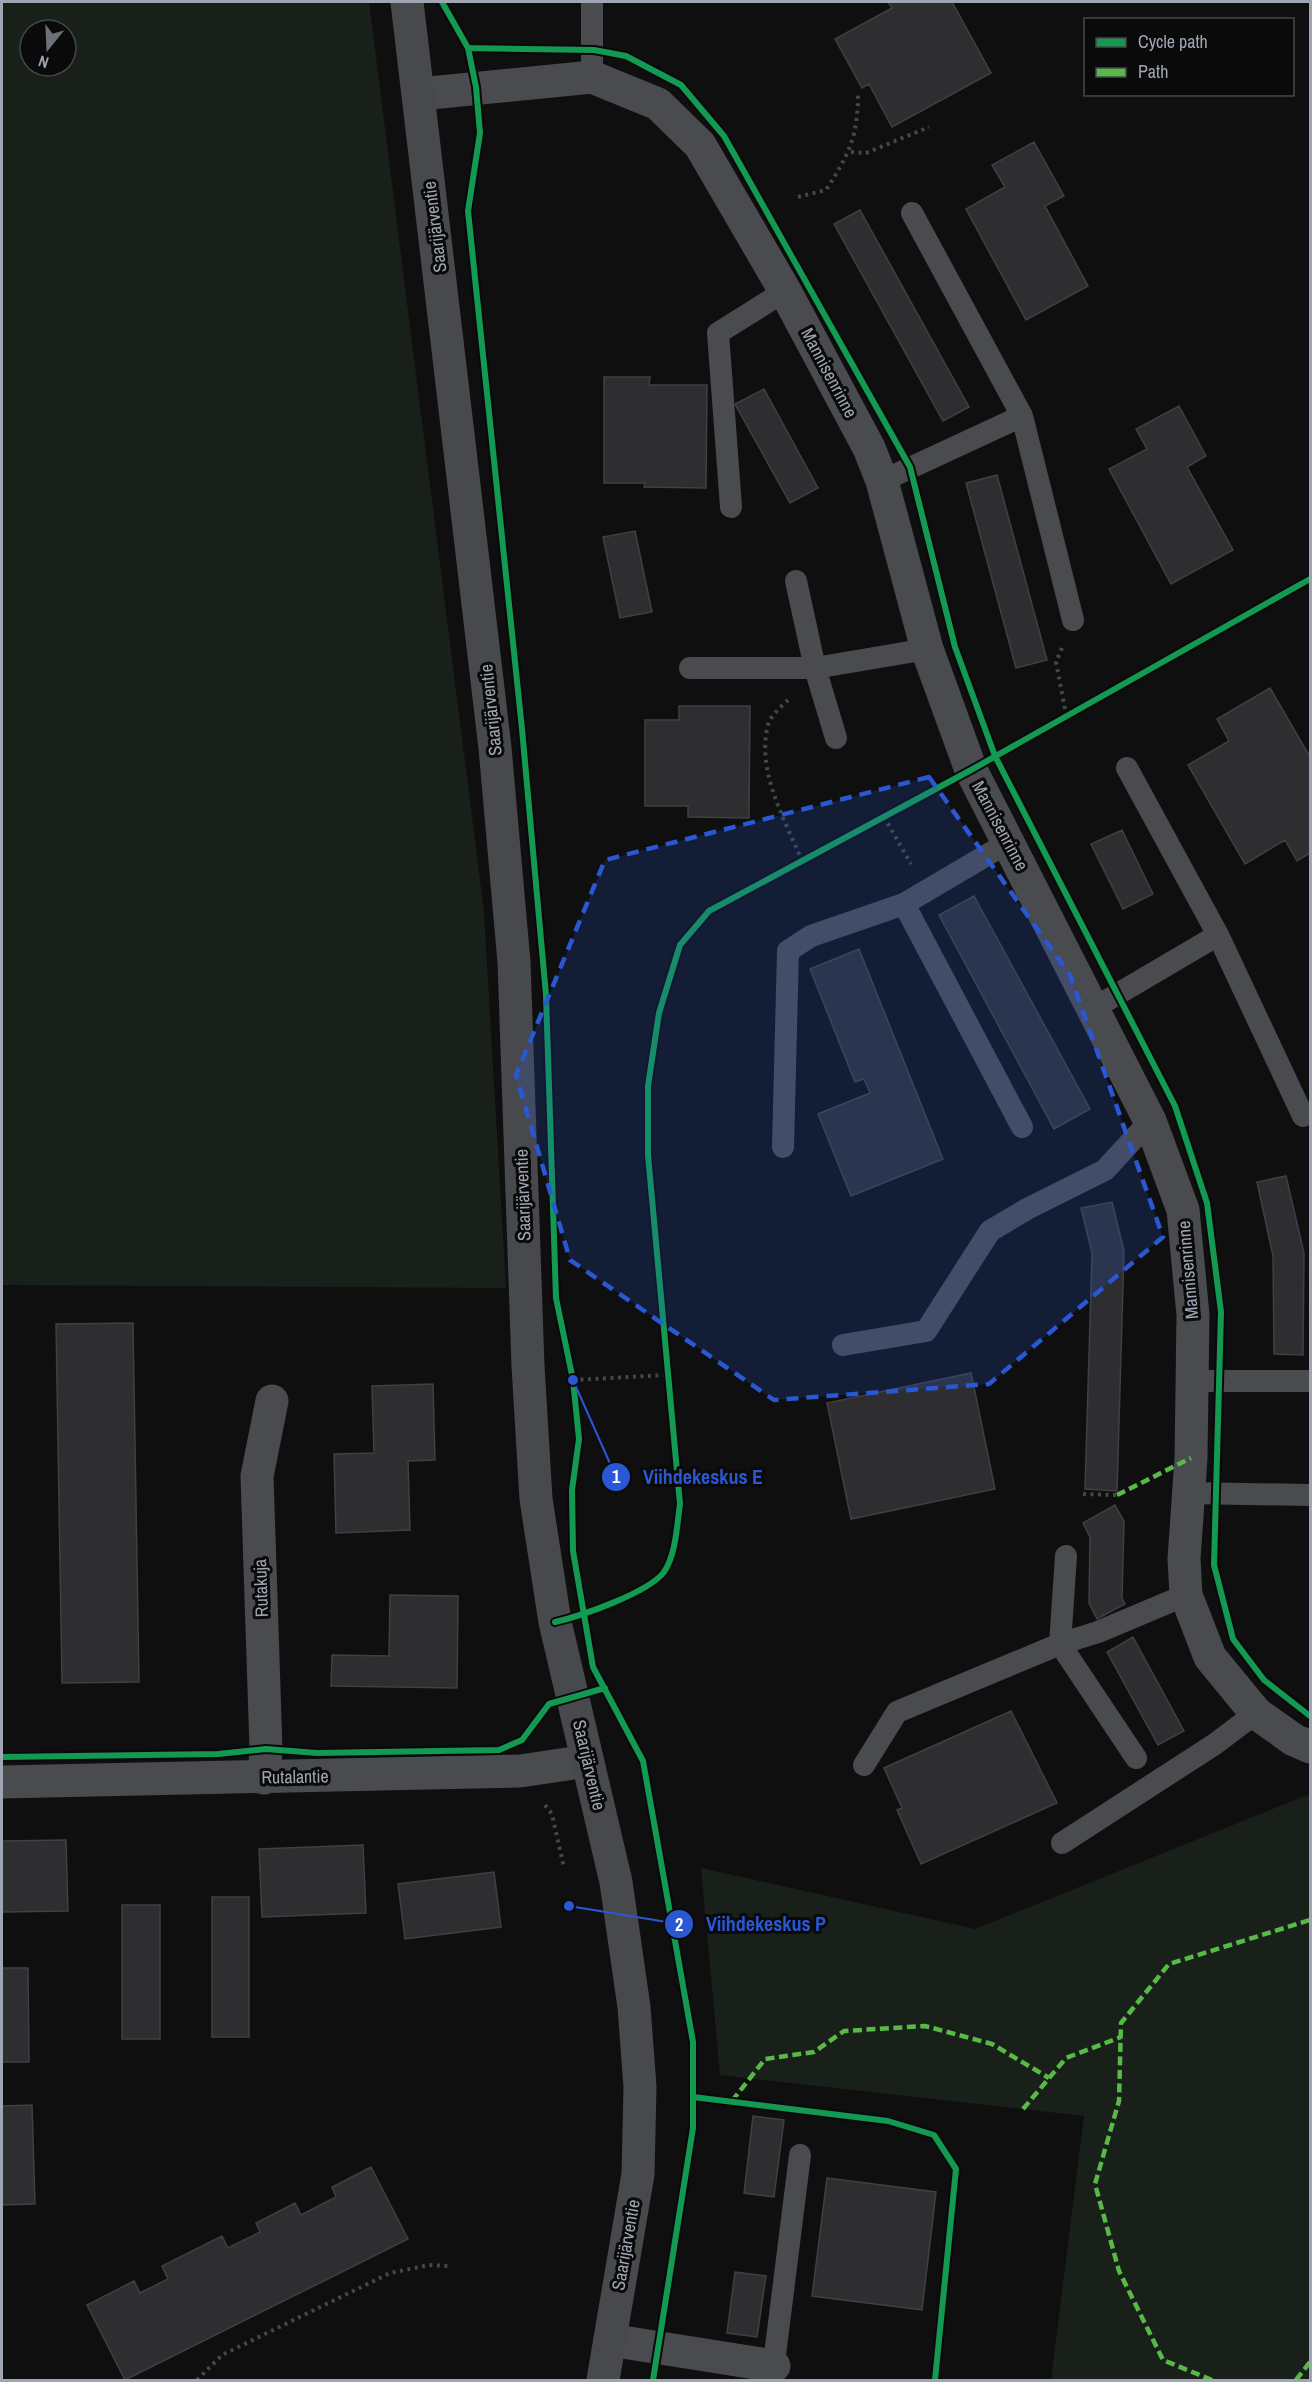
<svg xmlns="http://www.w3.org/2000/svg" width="1312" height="2382" font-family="'Archivo Narrow',sans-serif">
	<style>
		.green { fill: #19201a; fill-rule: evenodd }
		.building { fill: #2e2e30; stroke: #3e4044; stroke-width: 1.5 }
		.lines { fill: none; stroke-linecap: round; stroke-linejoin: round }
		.path { stroke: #45474a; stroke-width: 4; stroke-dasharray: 3 4.5; stroke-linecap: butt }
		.lane { stroke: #4a4b4f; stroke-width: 22 }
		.street { stroke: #4a4b4f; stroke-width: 33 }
		.secondary { stroke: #48494d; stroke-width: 33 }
		.quiet { stroke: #58b947; stroke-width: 4.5; stroke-dasharray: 9 4.5; stroke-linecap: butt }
		.cycleway-casing { stroke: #0a0a0b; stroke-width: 10 }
		.cycleway { stroke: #139951; stroke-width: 6 }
		.marked { fill: #2a57d4; fill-opacity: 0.2; stroke: #2a57d4; stroke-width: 4.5; stroke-dasharray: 12 8; stroke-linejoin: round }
		.labels { text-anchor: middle; stroke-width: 6; stroke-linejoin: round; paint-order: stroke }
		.street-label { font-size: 18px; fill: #9fa5b2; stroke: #0a0a0b }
		.leader { fill: none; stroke: #2a57d4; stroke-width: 2 }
		.callout-dot { fill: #2a57d4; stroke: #0a0a0b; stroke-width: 2 }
		.mark-label { font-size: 18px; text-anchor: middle; font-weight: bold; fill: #fff }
		.callout-label { font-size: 20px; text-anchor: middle; font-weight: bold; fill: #2a57d4; stroke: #0a0a0b; stroke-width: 6; stroke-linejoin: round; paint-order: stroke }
	</style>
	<rect width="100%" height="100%" fill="#0f0f10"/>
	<!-- green -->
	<path class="green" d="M2,2H369L484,912L506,1288L2,1285ZM30,30H66V66H30Z
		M1310,1794V2380H1051L1084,2116L720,2075L701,1868L975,1929Z"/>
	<!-- building -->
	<path class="building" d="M888,2H952L991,73L892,127L869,84L862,88L835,39L892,8Z
		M1034,142L1064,196L1045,206L1088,286L1026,320L966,209L1005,187L992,165Z
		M860,210L969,407L943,421L834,224Z
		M604,377H650L649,385H707L706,488L644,487L645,483H604Z
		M764,389L818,488L790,503L735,404Z
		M1179,406L1206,456L1187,467L1233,550L1171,584L1109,469L1147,449L1136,429Z
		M997,475L1047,660L1016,668L966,483Z
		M635,531L652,612L620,618L603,537Z
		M1270,688L1310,757V853L1297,861L1285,840L1245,864L1188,765L1229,741L1217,719Z
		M679,706H750L749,818L688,817V806H645V720H679Z
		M1122,830L1153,894L1123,909L1091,844Z
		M974,896L1090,1109L1054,1129L939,915Z
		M859,949L943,1159L851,1196L818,1114L870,1093L864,1079L855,1082L810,969Z
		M1286,1176L1304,1253L1303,1355L1274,1354L1273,1256L1257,1182Z
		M1112,1202L1124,1251L1117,1491L1085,1489L1092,1253L1081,1208Z
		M133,1323L139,1682L62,1683L56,1324Z
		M971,1373L995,1489L851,1519L827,1403Z
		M433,1384L435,1460L408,1461L410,1530L336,1533L334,1454L374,1453L372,1386Z
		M1115,1505L1124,1521L1122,1598L1125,1604L1097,1619L1089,1603L1090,1537L1083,1523Z
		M390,1595L458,1596L457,1688L331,1686L332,1655L389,1656Z
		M1133,1637L1184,1731L1158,1745L1107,1652Z
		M1011,1711L1057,1803L921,1864L897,1810L902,1808L884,1768Z
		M66,1840L68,1911L2,1912V1841Z
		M363,1845L366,1913L262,1917L259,1849Z
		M494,1872L501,1927L405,1939L398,1884Z
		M212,1897H249V2037H212Z
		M122,1905H160V2039H122Z
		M2,1968H28L29,2062H2Z
		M32,2105L35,2204L2,2205V2106Z
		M753,2116L784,2120L774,2197L744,2193Z
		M371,2167L408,2239L125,2380L87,2305L134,2281L140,2293L168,2279L162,2266L222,2236L228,2248L260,2232L256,2223L295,2203L301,2215L336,2197L332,2187Z
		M827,2178L936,2192L922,2310L812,2296Z
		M735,2272L766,2276L757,2337L727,2333Z"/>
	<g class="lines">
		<!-- path -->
		<path class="path" d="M851,152L866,153L929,127
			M798,197L826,190C849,154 858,137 858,93
			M1062,648L1056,662L1066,714
			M788,700C782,706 770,716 768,725C756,771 785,820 802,861
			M884,817L911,864
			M573,1380L666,1375
			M1083,1494L1117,1495
			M545,1805L552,1814L564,1868
			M197,2380L222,2355L390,2273L429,2265L448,2266"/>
		<!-- lane -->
		<path class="lane" d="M592,2V77
			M1022,416L1073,620
			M882,481L1022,416L912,213
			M731,507L718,333L785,291
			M796,581L815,668L927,649
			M690,668H815L836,738
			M1009,842L904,904L1022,1127
			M1218,935L1303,1116
			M1094,1008L1218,935L1127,768
			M783,1147L788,951L811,936L904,904
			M843,1345L926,1331L990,1231L1027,1209L1105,1170L1150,1121
			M1192,1381H1310
			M1188,1493L1310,1495
			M1136,1758L1060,1644L1098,1632L1186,1595
			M864,1765L897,1712L1060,1644L1066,1556
			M1062,1843L1215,1744L1256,1713
			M772,2379L800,2155"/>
		<!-- street -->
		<path class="street" d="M420,94L592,77L658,104L700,145L785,291L869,448L882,481L927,649L971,770L1150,1121L1183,1210L1193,1315L1191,1458L1184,1559L1186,1595L1210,1657L1256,1713L1294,1740L1310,1747
			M264,1778L266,1749L257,1476L272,1401
			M2,1782L520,1771L587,1761
			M610,2340L774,2366"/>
		<!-- secondary -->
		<path class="secondary" d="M407,2L495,748L514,962L528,1366L536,1499L555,1622L616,1882L634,2007L640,2087L638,2174L603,2380"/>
		<!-- quiet -->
		<path class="quiet" d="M1117,1495L1191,1458
			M732,2101L765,2059L814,2052L844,2031L925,2026L992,2044L1049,2078
			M1023,2109L1066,2058L1121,2037
			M1212,2380L1163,2360L1119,2271L1095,2184L1119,2101L1121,2023L1169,1964L1310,1920
			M1296,2380L1310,2362"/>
		<!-- cycleway casing -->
		<g class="cycleway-casing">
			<path id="cycleway" d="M442,2L468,48L476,87L480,133L468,211L522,729L546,995L556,1298L573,1380L579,1439L572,1490L573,1551L593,1667L643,1761L693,2042V2128L653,2380
				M468,48L594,50L626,56L681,85L724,136L910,467L955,647L995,756L1175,1106L1207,1203L1221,1312L1214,1565L1233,1639L1264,1680L1310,1716
				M555,1622C581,1616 648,1593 664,1572C676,1555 677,1524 680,1504L648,1155V1086L659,1013L680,945L709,911L971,770L1310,579
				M2,1757L218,1754L266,1749L317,1753L499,1750L522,1740L549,1704L605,1688
				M693,2097L888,2121L934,2135L956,2169L935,2380"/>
		</g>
		<!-- cycleway -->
		<use href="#cycleway" class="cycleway"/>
	</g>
	<!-- marked area -->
	<path class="marked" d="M929,777L1070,975L1163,1237L989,1384L774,1400L570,1260L516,1075L605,860Z"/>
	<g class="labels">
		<!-- street labels -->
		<g class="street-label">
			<text transform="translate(435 227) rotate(-97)" y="6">Saarijärventie</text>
			<text transform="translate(829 373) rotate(62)" y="6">Mannisenrinne</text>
			<text transform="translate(491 710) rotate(-96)" y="6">Saarijärventie</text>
			<text transform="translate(1000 826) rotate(62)" y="6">Mannisenrinne</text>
			<text transform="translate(523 1195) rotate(-92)" y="6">Saarijärventie</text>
			<text transform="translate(1188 1270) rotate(-95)" y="6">Mannisenrinne</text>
			<text transform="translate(261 1588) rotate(-92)" y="6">Rutakuja</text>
			<text transform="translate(589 1765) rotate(77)" y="6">Saarijärventie</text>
			<text transform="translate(295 1777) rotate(-1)" y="6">Rutalantie</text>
			<text transform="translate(626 2245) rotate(-80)" y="6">Saarijärventie</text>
		</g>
	</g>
	<!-- callouts -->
	<path class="leader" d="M573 1380L616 1477M569 1906L679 1924"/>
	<g class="callout-dot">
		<circle cx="573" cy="1380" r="6"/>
		<circle cx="569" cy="1906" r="6"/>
		<circle cx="616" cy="1477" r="15"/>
		<circle cx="679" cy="1924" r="15"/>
	</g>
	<g class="mark-label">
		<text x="616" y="1483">1</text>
		<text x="679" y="1931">2</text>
	</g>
	<g class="callout-label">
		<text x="703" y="1484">Viihdekeskus E</text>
		<text x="766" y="1931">Viihdekeskus P</text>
	</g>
	<!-- border -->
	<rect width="1312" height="2382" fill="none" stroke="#9fa5b2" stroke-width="6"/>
	<!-- legend -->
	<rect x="1084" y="18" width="210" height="78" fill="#0a0a0b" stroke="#46484e" stroke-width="1.5"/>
	<rect x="1096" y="38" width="30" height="9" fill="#139951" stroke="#46484e" stroke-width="1.5"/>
	<text x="1138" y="48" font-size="18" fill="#9fa5b2">Cycle path</text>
	<rect x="1096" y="68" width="30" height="9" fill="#58b947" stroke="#46484e" stroke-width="1.5"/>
	<text x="1138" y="78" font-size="18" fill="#9fa5b2">Path</text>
	<!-- north arrow -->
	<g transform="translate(48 48) rotate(198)"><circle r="28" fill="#0a0a0b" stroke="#46484e" stroke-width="1.5"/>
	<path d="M0-4.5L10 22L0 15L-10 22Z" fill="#6d7079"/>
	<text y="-9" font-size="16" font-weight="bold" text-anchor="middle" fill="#9fa5b2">N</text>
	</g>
</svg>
